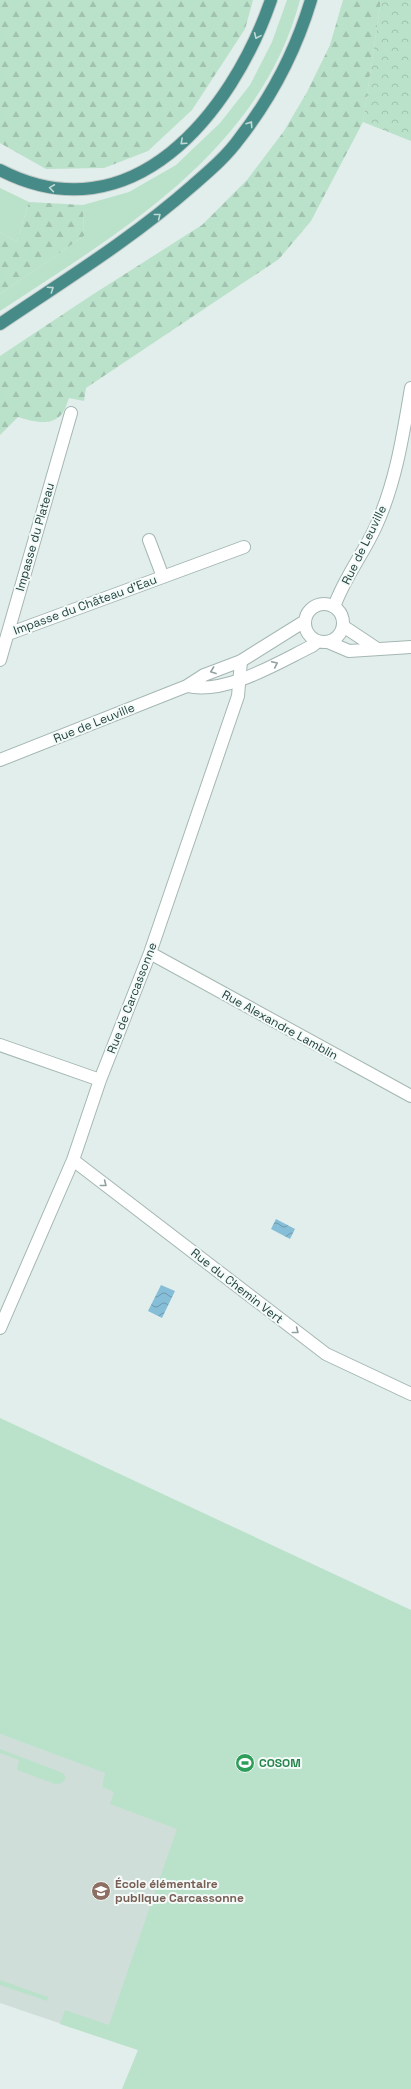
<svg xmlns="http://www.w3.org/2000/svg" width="411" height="2089" font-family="'Space Grotesk',sans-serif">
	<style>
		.built { fill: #d0deda }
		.grass { fill: #bae1ca }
		.forest { fill: url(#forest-firs) }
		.park { fill: url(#park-crowns) }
		.water { fill: url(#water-waves) }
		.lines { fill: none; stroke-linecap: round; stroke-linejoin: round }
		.minor-casing { stroke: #a4b7b3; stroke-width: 14 }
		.tertiary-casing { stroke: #a4b7b3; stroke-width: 14 }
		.trunk-casing { stroke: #c1cac9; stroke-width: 14 }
		.minor { stroke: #fff; stroke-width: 12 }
		.tertiary { stroke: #fff; stroke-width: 12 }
		.trunk { stroke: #468b87; stroke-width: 12 }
		.oneway { stroke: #bfd9d6 }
		.oneway2 { stroke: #90a09e }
		.labels { text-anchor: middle; stroke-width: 4; stroke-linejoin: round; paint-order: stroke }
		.street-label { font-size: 12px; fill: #20413d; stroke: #f3faf8 }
		.leisure-label { font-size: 12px; font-weight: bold; fill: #27864d; stroke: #f3faf8; text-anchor: start }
		.education-label { font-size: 12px; font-weight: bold; fill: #785e54; stroke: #f3faf8; text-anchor: start }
	</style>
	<defs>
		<pattern id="forest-firs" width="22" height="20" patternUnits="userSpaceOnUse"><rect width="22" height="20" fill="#bae1ca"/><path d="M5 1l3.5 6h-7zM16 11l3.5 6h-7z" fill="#a0c2ae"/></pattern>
		<pattern id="park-crowns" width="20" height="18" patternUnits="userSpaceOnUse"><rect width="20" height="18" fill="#bae1ca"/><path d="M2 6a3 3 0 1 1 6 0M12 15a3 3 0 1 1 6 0" fill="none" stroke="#a0c2ae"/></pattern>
		<pattern id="water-waves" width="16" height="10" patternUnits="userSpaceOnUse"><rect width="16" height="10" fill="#86bdd7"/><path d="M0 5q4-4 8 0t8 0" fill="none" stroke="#6d9bb0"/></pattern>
	</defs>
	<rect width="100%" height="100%" fill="#e2eeeb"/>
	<!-- built -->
	<path class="built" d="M0,1734L106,1773L102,1787L217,1828L138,2050L0,2003Z"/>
	<!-- grass -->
	<path class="grass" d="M287,0H300C260,151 122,231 0,311V294L84,236L83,205L129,192L176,165L220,123L250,85L272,42Z
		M0,188L29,202L17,242L0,232Z
		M0,1418L411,1610V2089H122L138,2050L60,2024L65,2010L109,2025L177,1829L110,1804L114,1792L102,1787L105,1773L0,1734Z
		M0,1749L63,1773L66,1777C64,1783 61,1784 55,1784L17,1770L19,1760L0,1753Z
		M0,1980L48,1997L47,2001L0,1985Z"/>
	<!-- forest -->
	<path class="forest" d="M0,0H253L245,29L192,110L148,151L104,168L46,169L0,143Z
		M343,0H381L363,122L311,221L279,259L86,388L84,401L69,398C67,403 65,411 61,415C50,427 31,421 18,417L0,435V356L92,295L202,225L247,180L284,131L307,92L330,45Z
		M29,202L83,205L84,236L0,294V232L17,242Z"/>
	<!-- park -->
	<path class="park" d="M381,0H411V141L363,122Z"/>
	<!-- water -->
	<path class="water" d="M276,1219L295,1229L290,1239L271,1229Z
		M161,1285L175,1291L162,1318L148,1311Z"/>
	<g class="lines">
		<!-- minor casing -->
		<g class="minor-casing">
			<path id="minor" d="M149,540L163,577
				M343,626L376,648
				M8,634L244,547
				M328,642L349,651L411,647
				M0,660L71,413
				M150,953L411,1096
				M0,1045L100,1080
				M73,1160L326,1354L411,1394
				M0,1328L73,1160L100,1080L150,953L238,696L241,661"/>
		</g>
		<!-- tertiary casing -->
		<g class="tertiary-casing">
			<path id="tertiary" d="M305 623a19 19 0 1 1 38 0a19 19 0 1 1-38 0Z
				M334,607C344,578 364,553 376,526C396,482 403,435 411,388
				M187,686C226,695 277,663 312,646L317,642
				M0,760L187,686L204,675L241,661L305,621"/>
		</g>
		<!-- trunk casing -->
		<g class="trunk-casing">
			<path id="trunk" d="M0,170C132,238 232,113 271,0
				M0,324C65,280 133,238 192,186C208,172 226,157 239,139C271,98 296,50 311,0"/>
		</g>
		<!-- minor -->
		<use href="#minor" class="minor"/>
		<!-- tertiary -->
		<use href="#tertiary" class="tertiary"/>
		<!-- trunk -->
		<use href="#trunk" class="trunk"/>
	</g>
	<!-- one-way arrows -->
	<defs><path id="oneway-chevron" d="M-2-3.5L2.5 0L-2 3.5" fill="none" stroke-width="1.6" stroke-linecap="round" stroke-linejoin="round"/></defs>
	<g class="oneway">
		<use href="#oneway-chevron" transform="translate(257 36) rotate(114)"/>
		<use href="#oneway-chevron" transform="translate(250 124) rotate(-56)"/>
		<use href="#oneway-chevron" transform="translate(183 142) rotate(138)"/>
		<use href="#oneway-chevron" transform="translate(52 188) rotate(-172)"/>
		<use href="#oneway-chevron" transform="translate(158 216) rotate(-38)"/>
		<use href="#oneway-chevron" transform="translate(51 289) rotate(-34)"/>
	</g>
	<g class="oneway2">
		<use href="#oneway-chevron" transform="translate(275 664) rotate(-25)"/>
		<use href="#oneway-chevron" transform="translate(213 671) rotate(160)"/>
		<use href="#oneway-chevron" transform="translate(104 1184) rotate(38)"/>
		<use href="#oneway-chevron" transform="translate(296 1331) rotate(38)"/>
	</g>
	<!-- icons -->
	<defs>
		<g id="stadium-disc" transform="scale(1)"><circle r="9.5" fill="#2e9e5b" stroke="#f3faf8"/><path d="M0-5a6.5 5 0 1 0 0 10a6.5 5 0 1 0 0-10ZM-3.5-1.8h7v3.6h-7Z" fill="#fff"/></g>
		<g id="school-disc" transform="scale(1)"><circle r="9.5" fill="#8d6e63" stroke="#f3faf8"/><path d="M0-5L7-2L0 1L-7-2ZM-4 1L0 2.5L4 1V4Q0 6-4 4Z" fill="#fff"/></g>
	</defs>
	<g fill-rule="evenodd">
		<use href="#stadium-disc" x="245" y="1763"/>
		<use href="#school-disc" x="101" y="1891"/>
	</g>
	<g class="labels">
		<!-- street labels -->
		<g class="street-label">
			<text transform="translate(35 537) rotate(-74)" y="4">Impasse du Plateau</text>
			<text transform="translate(364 545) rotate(-64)" y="4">Rue de Leuville</text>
			<text transform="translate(85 605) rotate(-20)" y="4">Impasse du Château d'Eau</text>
			<text transform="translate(94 723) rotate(-22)" y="4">Rue de Leuville</text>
			<text transform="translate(132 998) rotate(-69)" y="4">Rue de Carcassonne</text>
			<text transform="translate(280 1025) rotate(29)" y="4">Rue Alexandre Lamblin</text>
			<text transform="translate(237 1286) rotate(38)" y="4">Rue du Chemin Vert</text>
		</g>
		<!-- leisure labels -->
		<g class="leisure-label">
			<text x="259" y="1767">COSOM</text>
		</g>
		<!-- education labels -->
		<g class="education-label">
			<text x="115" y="1888">École élémentaire<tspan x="115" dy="14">publique Carcassonne</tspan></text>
		</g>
	</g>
</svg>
